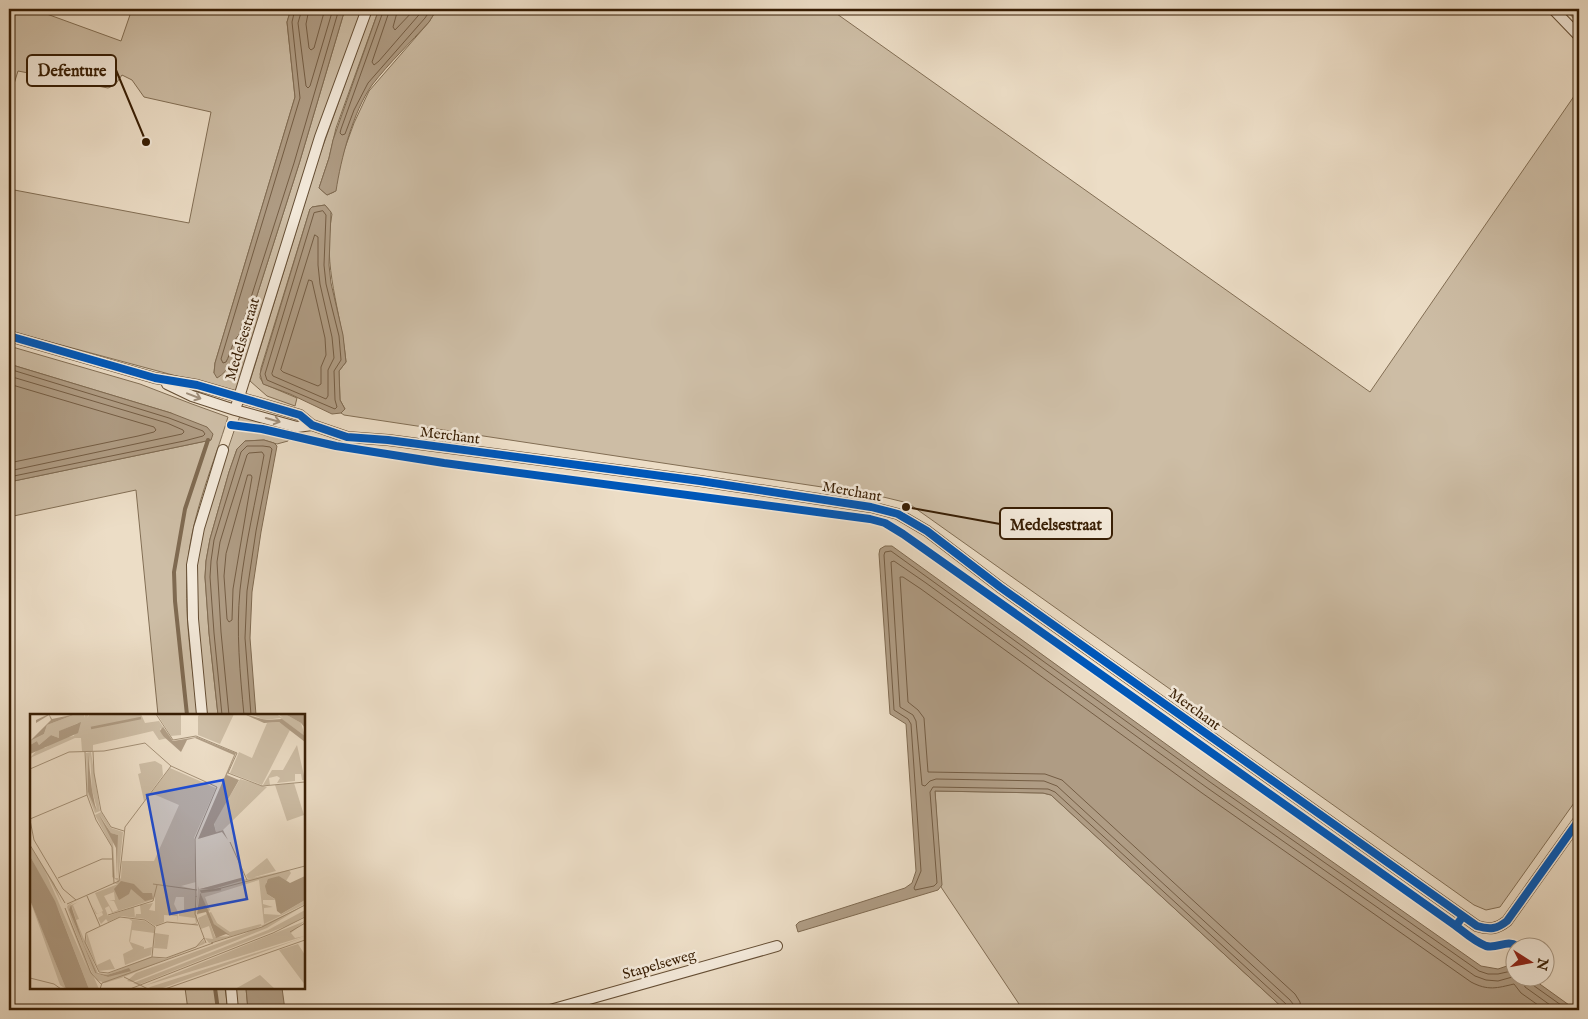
<svg xmlns="http://www.w3.org/2000/svg" width="1588" height="1019" font-family="'IM FELL English',serif">
	<style>
		.green { fill: #cdbda5; stroke: #826e54 }
		.water { fill: #af9c84; stroke: #7f6a51 }
		.lines { fill: none; stroke-linecap: round; stroke-linejoin: round }
		.shore { stroke: #745d44; stroke-width: 1 }
		.stream { stroke: #7f6a51; stroke-width: 4 }
		.minor-casing { stroke: #654e34; stroke-width: 12 }
		.minor { stroke: #f3e9da; stroke-width: 10 }
		.cycleway-casing { stroke: #f3e9da; stroke-width: 11 }
		.cycleway { stroke: #0057b8; stroke-width: 8 }
		.oneway { stroke: #9f8e7a }
		.labels { text-anchor: middle; stroke-width: 5; stroke-linejoin: round; paint-order: stroke }
		.street-label { font-size: 15px; fill: #381e04; stroke: #f3e9da }
		.inset-river { fill: none; stroke: #af9c84; stroke-width: 2.5 }
		.inset-road { fill: none; stroke: #a49178; stroke-width: 1 }
		.view { fill: #1d4ed8; fill-opacity: 0.15; stroke: #1d4ed8; stroke-width: 2.5 }
		.inset-edge { fill: none; stroke: #381e04; stroke-width: 2.5 }
		.leader { fill: none; stroke: #381e04; stroke-width: 2 }
		.callout-dot { fill: #381e04; stroke: #f3e9da; stroke-width: 2 }
		.callout { fill: #f3e9da; stroke: #381e04; stroke-width: 2 }
		.callout-label { font-size: 16px; text-anchor: middle; font-weight: bold; fill: #381e04 }
	</style>
	<rect width="100%" height="100%" fill="#ecddc6"/>
	<filter id="stains"><feTurbulence type="fractalNoise" baseFrequency=".004" numOctaves="4"/><feColorMatrix values="0 0 0 0 .2 0 0 0 0 .09 0 0 0 0 .02 0 0 0 .5 -.17"/></filter>
	<radialGradient id="worn" r=".72"><stop offset=".6" stop-color="#630" stop-opacity="0"/><stop offset="1" stop-color="#630" stop-opacity=".3"/></radialGradient>
	<!-- green -->
	<path class="green" d="M9,9H33L121,41L132,9H291L287,22L295,97L215,363L214,373L234,358L239,341L243,339L299,164L345,9H362L237,391L210,385L9,331V189L189,223L211,112L144,97L132,80L122,75L115,85L108,88L18,71L9,100Z
		M372,9H379L336,128L329,158L319,188L327,195L334,192L342,156L354,123L369,91L429,22L437,9H830L1370,392L1579,89V796L1500,907L1486,910L1474,905L908,503L875,495L344,415L341,413L345,409L340,400L339,371L346,362C341,310 322,267 332,214L325,205L312,207L310,209L261,368L260,378L264,384L297,398L295,406L267,396L250,381L319,157Z
		M1565,9L1579,10V24Z
		M9,346L140,384L192,404L228,417C214,463 193,511 188,560C183,611 192,664 198,715H158L136,490L9,517V482L211,440L171,413L9,364Z
		M240,416L291,429L290,433L238,421Z
		M236,429L289,438L288,441L277,444L264,440L245,441L237,449L229,472L210,539L206,561L205,577L209,633L218,715H207C202,666 193,616 197,567C200,520 220,474 234,431Z
		M935,791L1043,793L1051,795L1285,1010H1023L941,887Z
		M185,988H225L228,1010H188Z
		M234,988H246L248,1010H237Z"/>
	<!-- water -->
	<path class="water" d="M291,9H345L299,164L243,339L239,342C234,355 230,371 217,378L214,373L215,363L295,97L287,22Z
		M379,9H437L429,22C410,43 389,63 372,85C353,112 341,158 336,191L327,195L319,188L329,158L333,140Z
		M325,205L331,212L329,265L331,283L343,335L346,362L339,371L340,400L345,409L341,413L332,414L290,394L263,384L260,374L310,209L312,207Z
		M9,364L171,413L207,427L213,434L211,440L9,482Z
		M264,440L274,443L277,446L261,532L252,592L250,638L256,715H218L209,633L205,577L206,561L210,539L229,472L237,449L245,441Z
		M885,546H892L1213,778L1481,966L1498,969L1513,964L1515,966L1516,976L1530,977L1576,1010H1285L1051,795L1043,793L935,791L942,885L938,890L798,932L796,925L799,922L905,888L912,883L916,871L906,724L890,714L879,554L880,549Z
		M246,988H282L285,1010H248Z"/>
	<g class="lines">
		<!-- shore -->
		<path class="shore" d="M295,9L292,22L300,98L221,359L223,363L226,362C231,353 232,341 239,335L294,163L339,9
			M302,9L298,23L306,86L308,88L310,86L333,9
			M309,9L306,24L309,48L311,50L314,48L325,9
			M384,9L341,129L340,133L342,135L345,134L354,110L368,83L425,18L431,9
			M390,9L372,62L374,65L379,61L424,9
			M398,9L393,27L395,30L415,9
			M323,211L326,215L324,265L326,284L339,336L341,360L334,371L335,400L337,407L335,409L267,380L265,374L314,213Z
			M315,235L318,237V265L320,284L332,337L334,358L328,370V396L326,399L273,376L272,374Z
			M309,280L312,281L325,338L326,355L321,367V384L318,386L283,372L281,370Z
			M9,369L169,418L203,431L205,434L203,436L184,441L9,477
			M9,376L167,423L183,430L184,432L182,434L9,471
			M9,384L154,427L156,430L154,432L138,436L9,463
			M248,475H251L252,477L233,589L232,620L229,622L227,619L224,576L226,554Z
			M222,715L214,633L210,577L211,561L214,540L224,507L241,452L247,446H263L270,447L272,449L256,531L247,591L245,638L251,715
			M229,715L221,632L217,562L220,542L230,509L247,455L249,453L262,452L264,455C256,500 245,544 240,590C236,631 240,674 244,715
			M1521,976L1525,987L1557,1010
			M1528,976L1530,983L1568,1010
			M1288,1010L1286,1004L1055,792L1048,789L933,787L930,792L937,883L934,886L915,890L914,888L921,871L911,724L908,719L894,710L884,555L885,552L891,551L1210,782L1479,971L1488,974H1498L1516,970
			M1294,1010L1293,1004L1290,1000L1057,786L1044,781L936,779L930,781L925,786L922,785L916,721L913,715L900,707L891,562L894,561L926,583L1206,787L1475,976L1486,980L1498,981L1516,976
			M1301,1010L1300,1002L1295,994L1062,780L1045,774L928,772L924,718L918,710L908,702L900,577H903L921,589L1202,793L1471,982C1488,991 1497,988 1514,984L1521,993L1545,1010"/>
		<!-- stream -->
		<path class="stream" d="M187,715L175,601L174,572L185,509L208,440
			M215,988L218,1010"/>
		<!-- minor casing -->
		<g class="minor-casing">
			<path id="minor" d="M1553,9L1579,36
				M9,336L155,378L197,385L300,415L312,425L347,437L388,440L700,481L871,507L898,514L927,531L1000,587L1477,926C1490,930 1497,929 1507,921L1579,820
				M167,384L192,396L235,410L297,427L312,425
				M235,410L320,137L367,9
				M202,715L193,619L192,565L199,528L223,450
				M231,988L233,1010
				M550,1010L777,946"/>
		</g>
		<!-- minor -->
		<use href="#minor" class="minor"/>
		<!-- cycleway casing -->
		<g class="cycleway-casing">
			<path id="cycleway" d="M9,336L155,378L197,385L300,415L312,425L347,437L388,440L700,481L871,507L898,514L927,531L1000,587L1477,926C1490,930 1497,929 1507,921L1579,820
				M231,425L262,429L336,446L444,463L870,519L885,523L903,534L1456,926L1463,916
				M1456,926C1465,933 1475,942 1486,946C1498,949 1507,939 1517,946"/>
		</g>
		<!-- cycleway -->
		<use href="#cycleway" class="cycleway"/>
	</g>
	<!-- one-way arrows -->
	<defs><path id="oneway-shaft" d="M-6 0H5M1.5-3L5.5 0L1.5 3" fill="none" stroke-width="1.6" stroke-linecap="round" stroke-linejoin="round" transform="scale(1.25)"/></defs>
	<g class="oneway">
		<use href="#oneway-shaft" transform="translate(194 396) rotate(21)"/>
		<use href="#oneway-shaft" transform="translate(273 420) rotate(16)"/>
	</g>
	<g class="labels">
		<!-- street labels -->
		<g class="street-label">
			<text transform="translate(242 339) rotate(-73)" y="5">Medelsestraat</text>
			<text transform="translate(450 435) rotate(7)" y="5">Merchant</text>
			<text transform="translate(852 491) rotate(10)" y="5">Merchant</text>
			<text transform="translate(1195 709) rotate(36)" y="5">Merchant</text>
			<text transform="translate(659 964) rotate(-16)" y="5">Stapelseweg</text>
		</g>
	</g>
	<!-- overview -->
	<g transform="translate(30 714)">
		<rect width="275" height="275" fill="#ecddc6"/>
		<path d="M46,0H54L55,4V0H59L57,4L60,0H111L115,9L129,7L142,25L130,14L133,22L138,24L129,26L123,17L63,31V37H52L51,24H45L0,44L10,33L15,34L31,24L44,22L48,9L30,17L29,24L21,21L9,31L7,27L0,31V27L14,20L17,11ZM127,0H151V21L141,22ZM171,0H204L190,30L168,21V2ZM220,0H246L253,4L248,0H255L271,9L275,22L250,4L235,6ZM249,8L260,16L232,71L200,59L209,38L222,44L237,9ZM267,31L275,66H272L271,60H265V67L247,69L250,64L247,62L239,64L240,71H233L242,56H253ZM61,38L70,97L65,99L57,78L56,39ZM60,41L62,76L67,95L58,78ZM125,47L132,51L133,61L114,87L108,60L111,59L109,50ZM140,54L186,74L164,124L166,168L151,172L166,176L167,209L166,210H161L166,209L165,204L149,202V198H154V183H146L144,190L148,198L147,208V202L134,201V208L125,212L115,205L91,202L78,208L76,205L71,210L68,204L73,201L72,198L66,200L62,191L67,200L73,197L65,179L88,170H85L91,164L92,147H124L149,91L121,79ZM84,178L85,186H79L84,187L88,196L83,198L74,182ZM125,182V197L119,196L123,189L110,191L111,200H106L105,204L104,193L78,202L75,194L79,192L82,199L122,186ZM210,65L237,73L193,116L186,118L184,109ZM264,69L274,101L257,107L245,71ZM71,98L81,114L93,118L88,167L82,163V133L65,101ZM70,101L81,119L88,121V164H85L83,125ZM0,132L24,169L32,190L15,157L58,256L35,196L69,275H59L29,197L0,142ZM237,144L246,157L218,165L216,161ZM259,156L261,159L256,167L249,162L236,168L237,180L246,186H233V190L243,193L234,194V200L250,201L275,186V190L234,210L229,166L175,183L180,196L178,198L170,178L167,197L168,200L176,198L166,201L168,172L169,175ZM0,186L12,215L36,275L30,271ZM44,188L39,192L48,188L43,191L49,205L46,206L68,259L77,260L120,243L135,245L166,233L174,226L175,229L174,230L91,264L75,269L67,266L60,256L44,214L37,193L38,191ZM42,193L54,231L67,259L77,261L93,256L101,259L93,257L78,263L65,259L39,196ZM275,191L237,214L102,268L97,267L106,259L214,220ZM275,196V202L261,210L108,271L103,269L238,216ZM181,198L187,209L200,218L231,210L232,213L179,229L175,224L183,225L179,212L171,215L168,204L177,200L185,223L200,222L184,210L178,199ZM99,205L115,207L124,213V219L102,216L100,228L114,233V235L122,233L121,241L95,251L93,240L103,235L99,227L102,207ZM275,207L261,219L265,224L275,222L114,272ZM57,219L67,251L80,245L85,255L69,257L56,228ZM125,219L139,221L137,235L124,234ZM275,223L133,274H119L120,273ZM268,230L275,241V271L249,236ZM230,261L245,275H205Z" fill="#cdbda5" fill-rule="evenodd"/>
		<path d="M19,0L22,5L46,0L17,11L14,20L0,27L21,6L19,1L6,9V6ZM214,0L236,6L252,5L275,22V28L249,8L234,9ZM255,0H275V14L271,9ZM51,8L48,19L0,40V31L7,27L9,31L21,21L29,24V17ZM133,13L143,27L167,23L206,39L197,61L209,66L184,110L186,118L193,116L198,126L192,118L168,125L204,41L165,24L157,26L151,38L133,22L130,17ZM58,41L62,76L66,96L58,78ZM69,101L81,119L88,121L87,166L86,134ZM0,142L25,187L59,275H36L0,186ZM249,162L260,169L275,162V186L251,200L247,197L245,185L237,180L235,172L238,165ZM214,163V166L180,176L170,175ZM91,167L104,170L113,179H122L123,185L115,187L101,175L99,180L89,186L84,175ZM170,178L184,210L201,222L196,220L186,224L176,198L167,200ZM41,191L54,231L67,259L77,261L99,254L101,257L78,263L65,259L39,196Z" fill="#af9c84"/>
		<path class="inset-river" d="M61,14L111,4M171,178L191,175"/>
		<path class="inset-road" d="M126,0L143,26L166,22L207,39L198,59L232,72L275,68M55,38L57,81L66,106L82,133L84,169M63,38L64,59L71,97L81,113L94,117M0,55L39,38L74,37L115,29L141,52L187,73L165,125L166,183M0,105L57,81M0,106L4,126L33,175L46,186M200,128L217,166M0,131L35,189M28,164L72,145H82M123,170L167,176M170,177L184,176L275,152M57,182L70,212M166,182L165,200L176,229M37,190L89,167L95,113L141,52M35,194L61,259L71,270M78,201L123,187L127,171M126,212L137,208L168,211M125,213L122,243L136,244L166,233L174,224M260,218L275,209M181,229L232,213L275,191M122,243L78,259L69,258L55,228L56,219L90,203L115,206L125,213M94,263L118,275M0,264L24,270L31,275M70,275L72,269L183,229M100,275L243,219L275,203M135,275L275,226"/>
		<path class="view" d="M193,66L217,185L140,200L117,81Z"/>
		<rect width="275" height="275" class="inset-edge"/>
	</g>
	<!-- callouts -->
	<path class="leader" d="M146 142L116 70M906 507L1000 524"/>
	<g class="callout-dot">
		<circle cx="146" cy="142" r="5"/>
		<circle cx="906" cy="507" r="5"/>
	</g>
	<g class="callout">
		<rect x="27" y="55" width="89" height="31" rx="5"/>
		<rect x="1000" y="508" width="112" height="31" rx="5"/>
	</g>
	<g class="callout-label">
		<text x="72" y="76">Defenture</text>
		<text x="1056" y="530">Medelsestraat</text>
	</g>
	<!-- margin -->
	<rect width="1588" height="1019" fill="none" stroke="#ecddc6" stroke-width="30"/>
	<rect x="10" y="10" width="1568" height="999" fill="none" stroke="#381e04" stroke-width="2.5"/>
	<rect x="15" y="15" width="1558" height="989" fill="none" stroke="#381e04"/>
	<!-- north arrow -->
	<g transform="translate(1530 962) rotate(101)"><circle r="24" fill="#f3e9da" stroke="#a89884"/>
	<path d="M0-4L9 19L0 12L-9 19Z" fill="#8f2418"/>
	<text y="-8" font-size="14" font-weight="bold" text-anchor="middle" fill="#381e04">N</text>
	</g>
	<rect width="100%" height="100%" filter="url(#stains)"/>
	<rect width="100%" height="100%" fill="url(#worn)"/>
</svg>
